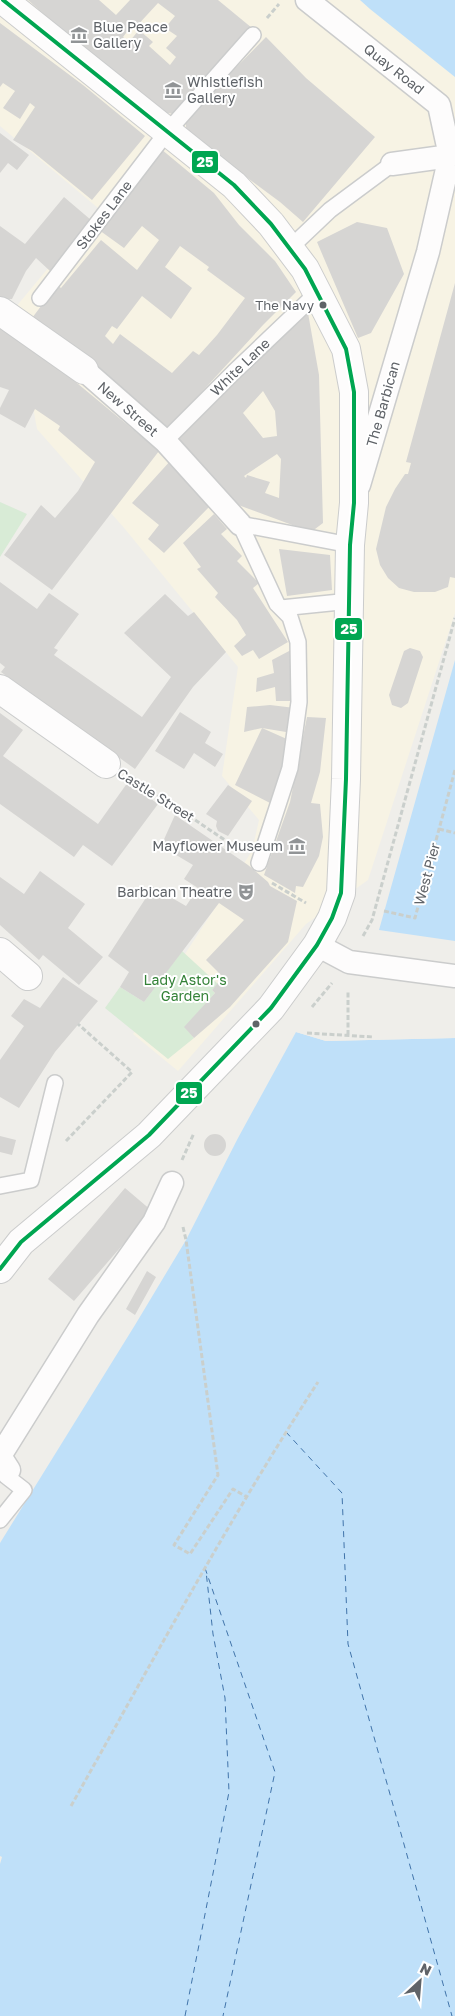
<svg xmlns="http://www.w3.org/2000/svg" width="455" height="2016" font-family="'Golos Text',sans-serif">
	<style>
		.commercial { fill: #f7f3e4 }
		.green { fill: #d8ebd6 }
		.water { fill: #bfe0f9 }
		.pier { fill: #efeeea }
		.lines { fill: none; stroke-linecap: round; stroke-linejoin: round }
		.ferry { stroke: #4174aa; stroke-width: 1; stroke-dasharray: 6 5; stroke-linecap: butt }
		.building { fill: #d6d5d3; fill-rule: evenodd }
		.service-casing { stroke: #cbcccc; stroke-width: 18 }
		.pedestrian-casing { stroke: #cbcccc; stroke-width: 25 }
		.minor-casing { stroke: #cbcccc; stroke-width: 30 }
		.path { stroke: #cacfcc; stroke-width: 3; stroke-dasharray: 5 2.5; stroke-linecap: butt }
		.service { stroke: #fdfcfc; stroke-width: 15 }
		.pedestrian { stroke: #fdfcfc; stroke-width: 22 }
		.minor { stroke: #fdfcfc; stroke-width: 28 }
		.bus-1-casing { stroke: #fff; stroke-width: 8 }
		.bus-1 { stroke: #00a651; stroke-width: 4 }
		.bus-dot { fill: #5f6368; stroke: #fff; stroke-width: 2 }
		.labels { text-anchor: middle; stroke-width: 4; stroke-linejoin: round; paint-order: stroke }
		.bus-label { font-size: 13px; fill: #5f6368; stroke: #fff; text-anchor: end }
		.poi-label { font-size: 14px; fill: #5f6368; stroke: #fff; text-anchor: start }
		.street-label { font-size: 14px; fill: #5f6368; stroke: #fff }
		.park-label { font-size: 14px; fill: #348238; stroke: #fff }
		.line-badge { stroke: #fff; stroke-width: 2 }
		.badge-label { font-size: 14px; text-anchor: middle; font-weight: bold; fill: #fff }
	</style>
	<rect width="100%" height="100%" fill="#efeeea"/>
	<!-- commercial -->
	<path class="commercial" d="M0,0H360L455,77V613L368,880L306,924L178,1071L133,1034L252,851L259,820L222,776L238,667L125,529L37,429L15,308L98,208L0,126Z"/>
	<!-- green -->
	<path class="green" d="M0,502L27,514L0,557Z
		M182,951L218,984L212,990L215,993L185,1027L194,1038L168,1059L105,1008L120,987L144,1002Z"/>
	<!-- water -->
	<path class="water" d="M360,0H455V77L370,9Z
		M455,660V941L379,930Z
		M296,1032L326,1041L455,1038V2016H0V1864L2,1857L0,1856V1543L135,1325L186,1240L238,1138Z"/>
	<!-- pier -->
	<path class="pier" d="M298,1030L326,1038L455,1035V1038L326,1041L296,1032Z"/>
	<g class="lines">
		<!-- ferry -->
		<path class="ferry" d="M286,1432L342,1493L348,1644L452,2016
			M205,1568L275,1772L223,2016
			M185,2016L229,1792L225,1698L213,1634L206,1571"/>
	</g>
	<!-- building -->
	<path class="building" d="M28,0H99L116,15L130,0H218L252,28L176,114L166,113L81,47ZM158,3L175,16L165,28L177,36L166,48L176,57L170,65L149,46L153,42L139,30L129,42L123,37L132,25L135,28Z
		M0,23L83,85L145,136L92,200L32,151L13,140L35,107L30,103L20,119L3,108L15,91L3,83L0,87Z
		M266,37L306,78L375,137L303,222L280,202L214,153L186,129V118Z
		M0,133L29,155L17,170L8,163L0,173Z
		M161,149L214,193L239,225L275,261L296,292L263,325L166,431L143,406L94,372L29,322L57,285L61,288L101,240L137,270L159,240L142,226L124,248L99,230ZM180,246L209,267L207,270L245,298L217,335L199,355L193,351L172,373L120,334L113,344L105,336L112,326L117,329L142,296L171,319L192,288L165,267Z
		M64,197L91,220L50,271L36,258L26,271L12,299L0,300V226L25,244Z
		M357,222L387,228L404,274L371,333L358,338L317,242Z
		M455,283V578L450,577L448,587L435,592H414L399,588L388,578L380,565L376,549L386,507L395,489L405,474H408L411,463L406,462Z
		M308,313L319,375L323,523L311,532L233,503L171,440L262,350ZM263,391L275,411L277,436L263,438L243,413ZM277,454L281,459L279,498L265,493L270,482L247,475L246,478L244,476Z
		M0,323L60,369L159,451L52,590L4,555L41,505L55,518L78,491L95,462L58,430L60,426L35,409L25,428L0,414V408L9,390L0,387Z
		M172,459L187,482L209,507L164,553L148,539L159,525L132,503Z
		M214,514L227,529L221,534L242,556L237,561L259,583L253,588L288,642L259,659L253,650L242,656L234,646L246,635L237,620L215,597L218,593L197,569L201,567L183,543Z
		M279,549L330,555L332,590L287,596Z
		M0,582L37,609L49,593L79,614L54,648L58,650L54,655L142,717L171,677L124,633L165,594L188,616L194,612L226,652L193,687L135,769L1,672L5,667L0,663Z
		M410,648L420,651L423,657L408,703L401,708L392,705L389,695L404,651Z
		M291,650L293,701H276L275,687L256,692L257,678L274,673L272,660Z
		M270,705L295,708L292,733L262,728L289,740L272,804L235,785L262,728L244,732L247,707Z
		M180,712L211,732L205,743L223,754L215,767L194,753L184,769L155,751Z
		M0,713L23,730L3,756L98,824L128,782L158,804L112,866L83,845L74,857L0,804Z
		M307,717L326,718L320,772L311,803L320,804L323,837L319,856L303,887L296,886L295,893L264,875L290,802Z
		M228,785L252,801L228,836L218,831L216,826L217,821L206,814Z
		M175,815L248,865L268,882L270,886L297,901L288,942L230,1007L194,1038L184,1027L215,993L212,990L223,977L206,960L244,920L219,903L144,1002L120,987L129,972L108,956L153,887L186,906L198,888L184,879L193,865L161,846Z
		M40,871L85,904L68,928L103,957L79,985L43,955L39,960L0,925V877L24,894Z
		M63,977L98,1001L55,1052L19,1108L0,1097V1060L24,1026L11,1016L24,999L40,1008Z
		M204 1145a11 11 0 1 1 22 0a11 11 0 1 1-22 0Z
		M0,1136L16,1140L12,1155L0,1152Z
		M125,1188L152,1211L74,1301L48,1279Z
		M147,1271L156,1277L135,1315L126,1309Z"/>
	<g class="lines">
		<!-- service casing -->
		<g class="service-casing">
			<path id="service" d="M290,248L330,210L392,164
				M40,298L167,132L253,35
				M165,441L234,372L317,293
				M240,524L277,604L290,617L298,642L299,702L290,768L259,863
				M240,524L350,545
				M281,608L350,601
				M0,1186L31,1180L55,1083
				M0,1520L24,1490L6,1476"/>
		</g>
		<!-- pedestrian casing -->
		<g class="pedestrian-casing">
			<path id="pedestrian" d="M307,0L439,105L450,156L428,252L359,485
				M392,164L450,156
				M84,370L165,441L240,524
				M317,945L349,962L455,976
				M9,1470L0,1456L88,1315L154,1222L172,1183"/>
		</g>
		<!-- minor casing -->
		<g class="minor-casing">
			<path id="minor" d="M0,311L84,370
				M0,689L106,764
				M0,952L28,976
				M0,1269L21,1242L149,1135L271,1008L317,945L332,918L341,893L346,779L350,545L354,503V392L346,349L305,269L271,224L234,185L3,0"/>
		</g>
		<!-- path -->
		<path class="path" d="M267,18L279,4
			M133,778L238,849
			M439,829L455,833
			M272,883L306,903
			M384,911L415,918L455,770
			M363,936L372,920L455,618
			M312,1007L332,983
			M307,1033L374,1037
			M348,1035V990
			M66,1141L132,1072L78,1024
			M182,1160L194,1133
			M183,1227L186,1240L218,1475L174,1545L190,1554L233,1489L247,1497
			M71,1806C151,1664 229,1519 318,1382"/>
		<!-- service -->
		<use href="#service" class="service"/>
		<!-- pedestrian -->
		<use href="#pedestrian" class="pedestrian"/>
		<!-- minor -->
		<use href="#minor" class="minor"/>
		<!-- bus-1 casing -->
		<g class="bus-1-casing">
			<path id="bus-1" d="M0,1269L21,1242L149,1135L271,1008L317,945L332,918L341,893L346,779L350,545L354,503V392L346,349L305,269L271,224L234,185L3,0"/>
		</g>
		<!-- bus-1 -->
		<use href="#bus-1" class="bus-1"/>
	</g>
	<!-- icons -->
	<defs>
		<g id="museum-bare" transform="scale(1.35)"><path d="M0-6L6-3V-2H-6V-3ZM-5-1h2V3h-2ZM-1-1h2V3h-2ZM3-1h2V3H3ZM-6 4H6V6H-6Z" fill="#919496" stroke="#fff" stroke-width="2.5" paint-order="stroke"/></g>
		<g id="theatre-bare" transform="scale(1.35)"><path d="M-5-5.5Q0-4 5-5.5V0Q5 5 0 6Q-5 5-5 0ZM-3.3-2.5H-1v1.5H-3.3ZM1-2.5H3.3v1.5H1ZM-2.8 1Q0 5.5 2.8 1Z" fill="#919496" stroke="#fff" stroke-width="2.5" paint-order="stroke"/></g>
	</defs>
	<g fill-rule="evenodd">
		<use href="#museum-bare" x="79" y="35"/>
		<use href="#museum-bare" x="173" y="90"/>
		<use href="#museum-bare" x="297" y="846"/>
		<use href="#theatre-bare" x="246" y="892"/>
	</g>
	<!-- markers -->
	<g class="bus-dot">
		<circle cx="323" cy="305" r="4.5"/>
		<circle cx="256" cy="1024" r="4.5"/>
	</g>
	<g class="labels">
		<!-- bus labels -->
		<g class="bus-label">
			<text x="314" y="310">The Navy</text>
		</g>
		<!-- poi labels -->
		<g class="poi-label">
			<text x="93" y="32">Blue Peace<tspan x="93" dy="16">Gallery</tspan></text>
			<text x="187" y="87">Whistlefish<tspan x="187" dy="16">Gallery</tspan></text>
			<text x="283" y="851" text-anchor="end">Mayflower Museum</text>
			<text x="232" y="897" text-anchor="end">Barbican Theatre</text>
		</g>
		<!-- street labels -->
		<g class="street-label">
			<text transform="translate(394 69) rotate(38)" y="5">Quay Road</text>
			<text transform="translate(104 215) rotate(-53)" y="5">Stokes Lane</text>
			<text transform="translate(240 367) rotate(-44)" y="5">White Lane</text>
			<text transform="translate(383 404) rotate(-74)" y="5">The Barbican</text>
			<text transform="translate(128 409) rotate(41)" y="5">New Street</text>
			<text transform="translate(156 795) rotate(32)" y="5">Castle Street</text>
			<text transform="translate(427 874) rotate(-75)" y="5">West Pier</text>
		</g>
		<!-- park labels -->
		<g class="park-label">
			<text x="185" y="985">Lady Astor's<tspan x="185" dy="16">Garden</tspan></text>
		</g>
	</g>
	<g class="line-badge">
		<rect x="191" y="150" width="28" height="24" rx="5" fill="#00a651"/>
		<rect x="334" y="617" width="29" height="24" rx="5" fill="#00a651"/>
		<rect x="175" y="1081" width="28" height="24" rx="5" fill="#00a651"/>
	</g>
	<g class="badge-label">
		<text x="205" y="167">25</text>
		<text x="349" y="634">25</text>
		<text x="189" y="1098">25</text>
	</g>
	<!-- north arrow -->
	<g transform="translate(420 1981) rotate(26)" stroke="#ffffff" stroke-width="4" paint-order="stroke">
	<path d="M0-4L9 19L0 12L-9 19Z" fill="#5f6368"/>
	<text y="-8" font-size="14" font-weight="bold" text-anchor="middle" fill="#5f6368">N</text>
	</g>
</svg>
